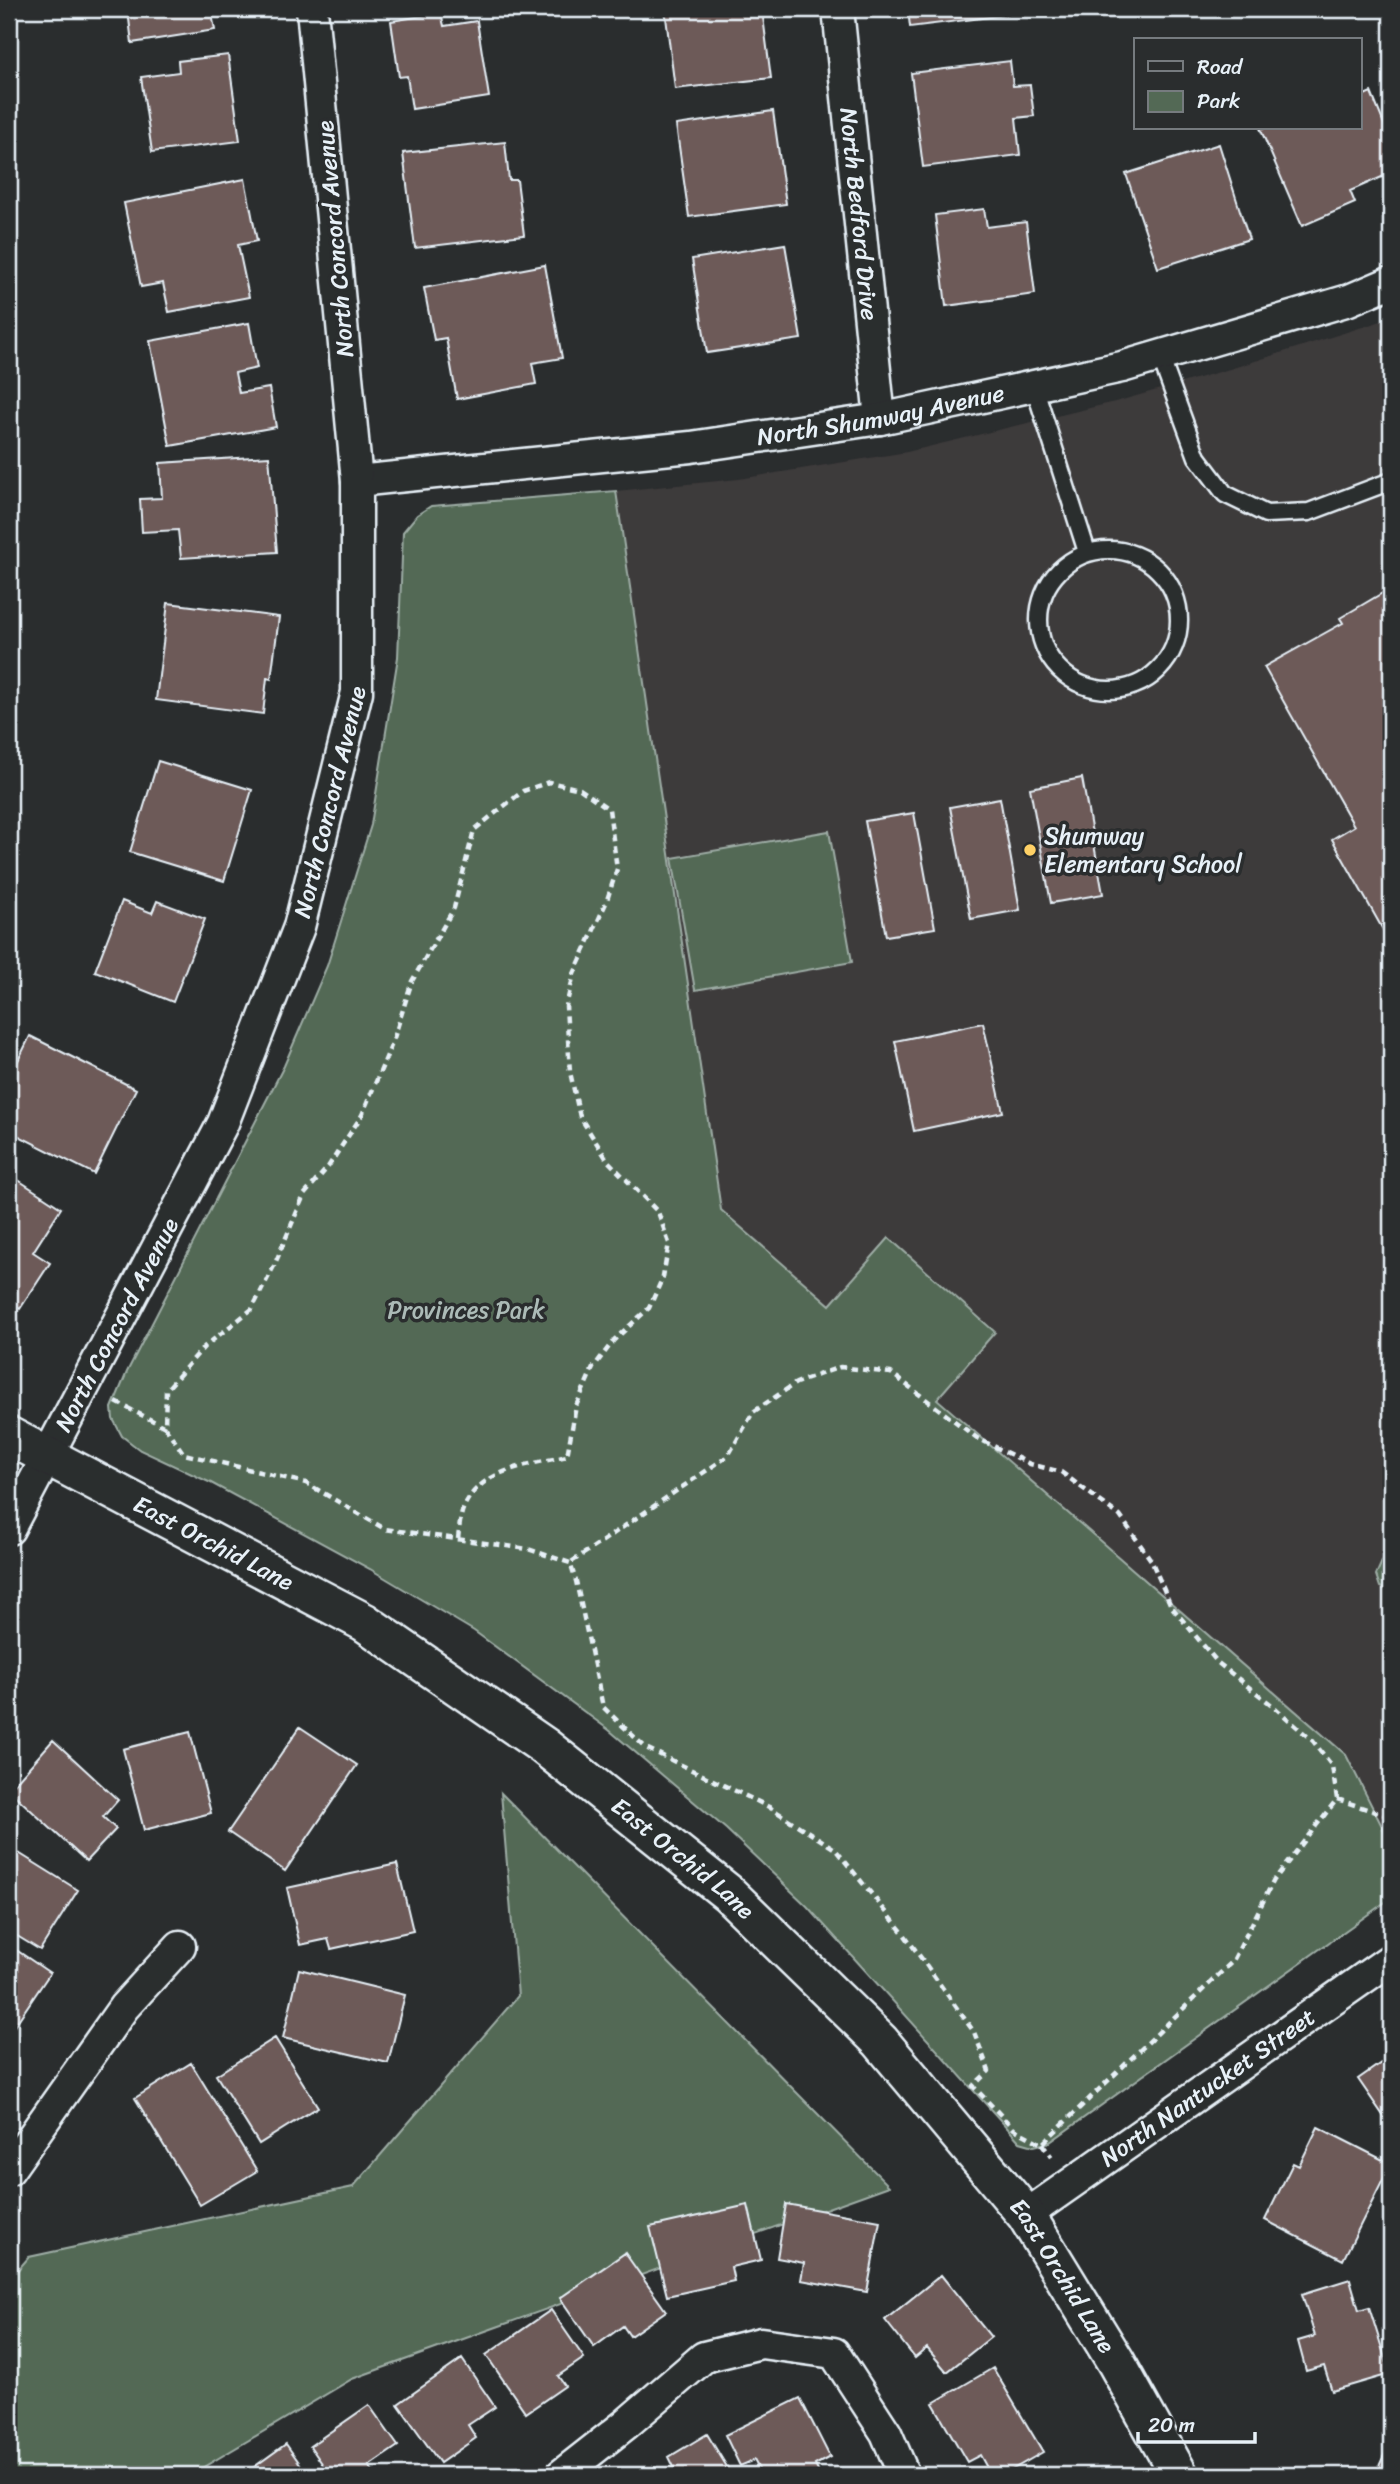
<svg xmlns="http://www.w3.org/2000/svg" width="1400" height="2484" font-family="Sriracha,sans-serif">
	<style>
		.built { fill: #3e3a3b }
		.park { fill: #536955; stroke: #9eada6; stroke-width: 2 }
		.building { fill: #6d5a59; stroke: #e8f1f8; stroke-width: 2 }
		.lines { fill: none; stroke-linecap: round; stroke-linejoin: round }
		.service-casing { stroke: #e8f1f8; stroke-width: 21 }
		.minor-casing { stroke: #e8f1f8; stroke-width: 35 }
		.tertiary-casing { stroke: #e8f1f8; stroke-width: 42 }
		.path { stroke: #e8f1f8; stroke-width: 4.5; stroke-dasharray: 7 5; stroke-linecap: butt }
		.service { stroke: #2a2d2e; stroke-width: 16 }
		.minor { stroke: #2a2d2e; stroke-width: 30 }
		.tertiary { stroke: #2a2d2e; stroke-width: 37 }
		.poi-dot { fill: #ffd166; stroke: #2a2d2e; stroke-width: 2.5 }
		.labels { text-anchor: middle; stroke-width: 7; stroke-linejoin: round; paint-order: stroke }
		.street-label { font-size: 24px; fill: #e8f1f8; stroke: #2a2d2e }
		.poi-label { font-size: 24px; fill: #e8f1f8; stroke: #2a2d2e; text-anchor: start }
		.park-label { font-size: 24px; fill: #acbbb7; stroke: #2a2d2e }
	</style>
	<rect width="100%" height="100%" fill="#2a2d2e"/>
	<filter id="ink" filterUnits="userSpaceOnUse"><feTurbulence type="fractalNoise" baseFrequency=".0143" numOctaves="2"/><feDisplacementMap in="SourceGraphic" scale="14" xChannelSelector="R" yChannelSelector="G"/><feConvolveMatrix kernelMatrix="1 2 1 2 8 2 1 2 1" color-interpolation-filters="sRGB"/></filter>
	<g filter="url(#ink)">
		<!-- built -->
		<path class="built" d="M1391,318V1844L1346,1755L721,1210L616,491L739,479L907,452L1119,401L1233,368Z"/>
		<!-- park -->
		<path class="park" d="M616,491L721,1210L830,1305L889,1238L995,1332L937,1399L1346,1755L1391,1844V1898L1050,2142L1034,2146L1020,2142L807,1906L726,1829L609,1730L474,1631L370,1569L211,1483L140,1450L122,1436L113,1419L112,1408L127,1372L284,1066L327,966L371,825L398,657L403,532L417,515L431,506Z
			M829,831L852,962L695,990L672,858Z
			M1391,1541V1592L1380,1587L1376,1575Z
			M501,1793L889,2186L352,2379L190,2475H9V2280L29,2257L353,2187L518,1996Z"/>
		<!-- building -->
		<path class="building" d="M107,9H211L215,30L132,43L128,11L108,14Z
			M665,9H762L771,78L675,89Z
			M908,9H1006L1007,15L910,27Z
			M441,13L444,26L477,21L489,97L412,109L407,76L399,77L391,21Z
			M228,55L240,141L152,152L141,77L179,72L178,61Z
			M1010,61L1013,86L1030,85L1034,116L1016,118L1020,155L923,167L911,73Z
			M1371,92L1391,141V173L1350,191L1355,203L1302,226L1260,128H1360V97Z
			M773,111L786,204L689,217L676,125Z
			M505,142L509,180H517L524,235L415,248L403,153Z
			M1219,144L1249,239L1158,268L1126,174Z
			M245,179L257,241L238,245L249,297L169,312L163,283L141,287L124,203Z
			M984,209L987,227L1026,222L1035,294L946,306L935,215Z
			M785,244L801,339L707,353L692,259Z
			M545,265L562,358L532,363L536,384L457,399L446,338L434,340L424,288Z
			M249,323L257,368L235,373L239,393L269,388L276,427L170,446L150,341Z
			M269,456L277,552L181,558L178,530L142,532L140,499L162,498L160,463Z
			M1391,588V944L1332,839L1354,826L1264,667L1343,623L1340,618Z
			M168,603L279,617L271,679L267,678L263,714L156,700Z
			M158,761L252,790L224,881L130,852Z
			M1082,778L1103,894L1051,903L1030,788Z
			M1000,798L1020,910L971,919L950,807Z
			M914,813L935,928L886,936L865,821Z
			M122,901L152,913L157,901L205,919L173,1002L95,971Z
			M983,1023L1003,1112L914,1131L895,1041Z
			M30,1036L136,1089L94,1174L9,1131V1071L12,1073Z
			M9,1174L61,1208L33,1252L50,1263L20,1309L9,1302Z
			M300,1727L357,1765L285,1871L228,1832Z
			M190,1732L211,1813L144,1830L123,1749Z
			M53,1740L118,1800L103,1817L116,1829L86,1861L9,1790Z
			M9,1847L78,1890L40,1950L9,1931Z
			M397,1864L413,1931L331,1949L328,1939L300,1945L287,1888Z
			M9,1945L50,1973L11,2031L9,2029Z
			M299,1969L405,1995L388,2063L283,2038Z
			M275,2038L318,2107L259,2144L216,2075Z
			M1391,2056V2127L1358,2079Z
			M191,2063L257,2171L200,2205L135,2098Z
			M1318,2127L1391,2164L1343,2260L1265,2220L1293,2163L1299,2166Z
			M786,2204L880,2221L867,2292L801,2280L804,2263L777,2258Z
			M748,2205L761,2260L731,2267L734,2281L667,2296L650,2227Z
			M625,2253L666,2311L630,2336L623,2326L594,2347L560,2298Z
			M941,2275L991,2337L947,2372L927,2348L915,2358L885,2320Z
			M1350,2279L1359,2310L1369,2307L1390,2374L1332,2391L1324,2366L1306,2371L1298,2341L1315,2336L1302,2294Z
			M551,2310L584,2358L558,2376L565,2386L526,2413L486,2355Z
			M462,2359L495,2407L468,2425L476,2438L440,2463L398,2404Z
			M993,2368L1043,2452L1003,2475H991L980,2455L967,2462L933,2403Z
			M800,2398L830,2457L815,2465L820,2475H762L754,2460L740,2466L725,2435Z
			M369,2405L398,2446L369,2466L376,2475H330L310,2446Z
			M707,2434L732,2475H660L674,2467L669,2457Z
			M1391,2440V2475H1375Z
			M286,2444L308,2475H243Z"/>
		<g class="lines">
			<!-- service casing -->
			<g class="service-casing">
				<path id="service" d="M1160,356L1197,457L1225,494L1266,514L1309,512L1391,481
					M1034,386L1087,552
					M1039 620a70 70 0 1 1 140 0a70 70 0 1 1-140 0Z"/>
			</g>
			<!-- minor casing -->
			<g class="minor-casing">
				<g id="minor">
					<path id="s1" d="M838,9L880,419"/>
					<path id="s2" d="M357,481L691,447L880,419L1122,367L1349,300L1391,282"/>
					<path id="s3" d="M9,1529L223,1123L299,927L357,692V481L312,9"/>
					<path d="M9,2170L124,2007L180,1946"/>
					<path id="s4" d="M1026,2215L1391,1959"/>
					<path d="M561,2475L626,2424L704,2357L761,2343L834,2353L886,2433L904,2475"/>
				</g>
			</g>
			<!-- tertiary casing -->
			<g class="tertiary-casing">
				<g id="tertiary">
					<path id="s5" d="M9,1436L364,1622L544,1746L728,1893L880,2041L1026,2215L1116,2362L1179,2475"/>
				</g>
			</g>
			<!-- path -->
			<path class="path" d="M116,1402L165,1427
				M458,1539C459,1530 460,1520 462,1512C476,1469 530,1465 567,1456L576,1406L593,1368L614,1340L649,1308L663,1277L669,1243L658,1212L608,1161L580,1117L570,1072L566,1006L574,974L606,903L617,869L609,809L580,789L549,782L523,791L474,830L454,908L412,981L393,1041L362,1115L328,1167L304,1195L274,1266L252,1309L204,1347L166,1390L165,1427L184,1454L306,1483L385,1529L528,1549L570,1563L576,1581L603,1707L646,1748L769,1807L835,1849L904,1934L974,2032L989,2071L973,2086L1014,2129L1042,2144L1233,1961L1274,1880L1337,1799L1332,1766L1313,1741L1272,1705L1218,1663L1171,1606L1151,1560L1120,1516L1061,1472L1030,1464L977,1438L891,1373L840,1367L796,1383L753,1412L728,1456L570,1563
				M1337,1799L1391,1817
				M1042,2144L1052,2157"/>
			<!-- service -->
			<use href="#service" class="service"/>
			<!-- minor -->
			<use href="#minor" class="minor"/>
			<!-- tertiary -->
			<use href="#tertiary" class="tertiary"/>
		</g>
	</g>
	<!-- markers -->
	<circle class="poi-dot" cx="1030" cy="850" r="7"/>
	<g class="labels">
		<!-- street labels -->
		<g class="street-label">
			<text dy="8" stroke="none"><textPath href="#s1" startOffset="206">North Bedford Drive</textPath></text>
			<text transform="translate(335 239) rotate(-95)" y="8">North Concord Avenue</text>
			<text dy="8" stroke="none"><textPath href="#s2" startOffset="528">North Shumway Avenue</textPath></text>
			<text dy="8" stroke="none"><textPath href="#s3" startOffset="798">North Concord Avenue</textPath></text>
			<text dy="8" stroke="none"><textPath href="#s3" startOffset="231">North Concord Avenue</textPath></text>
			<text dy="8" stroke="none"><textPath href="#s5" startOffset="231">East Orchid Lane</textPath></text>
			<text dy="8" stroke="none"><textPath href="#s5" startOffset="798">East Orchid Lane</textPath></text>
			<text dy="8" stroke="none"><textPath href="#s4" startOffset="222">North Nantucket Street</textPath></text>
			<text dy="8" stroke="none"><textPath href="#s5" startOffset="1365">East Orchid Lane</textPath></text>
		</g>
		<!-- poi labels -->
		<g class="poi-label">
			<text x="1044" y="844">Shumway<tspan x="1044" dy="28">Elementary School</tspan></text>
		</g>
		<!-- park labels -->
		<g class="park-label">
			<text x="466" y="1318">Provinces Park</text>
		</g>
	</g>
	<!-- margin -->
	<rect width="1400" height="2484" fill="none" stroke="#2a2d2e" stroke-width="35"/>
	<rect x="18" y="18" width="1365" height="2449" fill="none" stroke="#e8f1f8" stroke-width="2.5" filter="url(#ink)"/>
	<!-- legend -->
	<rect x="1134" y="38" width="228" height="91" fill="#2a2d2e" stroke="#767b7f" stroke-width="2"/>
	<rect x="1148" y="61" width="35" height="10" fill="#2a2d2e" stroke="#767b7f" stroke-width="2"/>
	<text x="1197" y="74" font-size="21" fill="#e8f1f8">Road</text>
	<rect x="1148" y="91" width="35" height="21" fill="#536955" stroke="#767b7f" stroke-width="2"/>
	<text x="1197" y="108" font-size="21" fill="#e8f1f8">Park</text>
	<!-- scale -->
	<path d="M1138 2432v10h117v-10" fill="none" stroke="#e8f1f8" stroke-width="3.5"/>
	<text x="1148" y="2432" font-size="21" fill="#e8f1f8" stroke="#2a2d2e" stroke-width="5" paint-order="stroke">20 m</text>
</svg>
